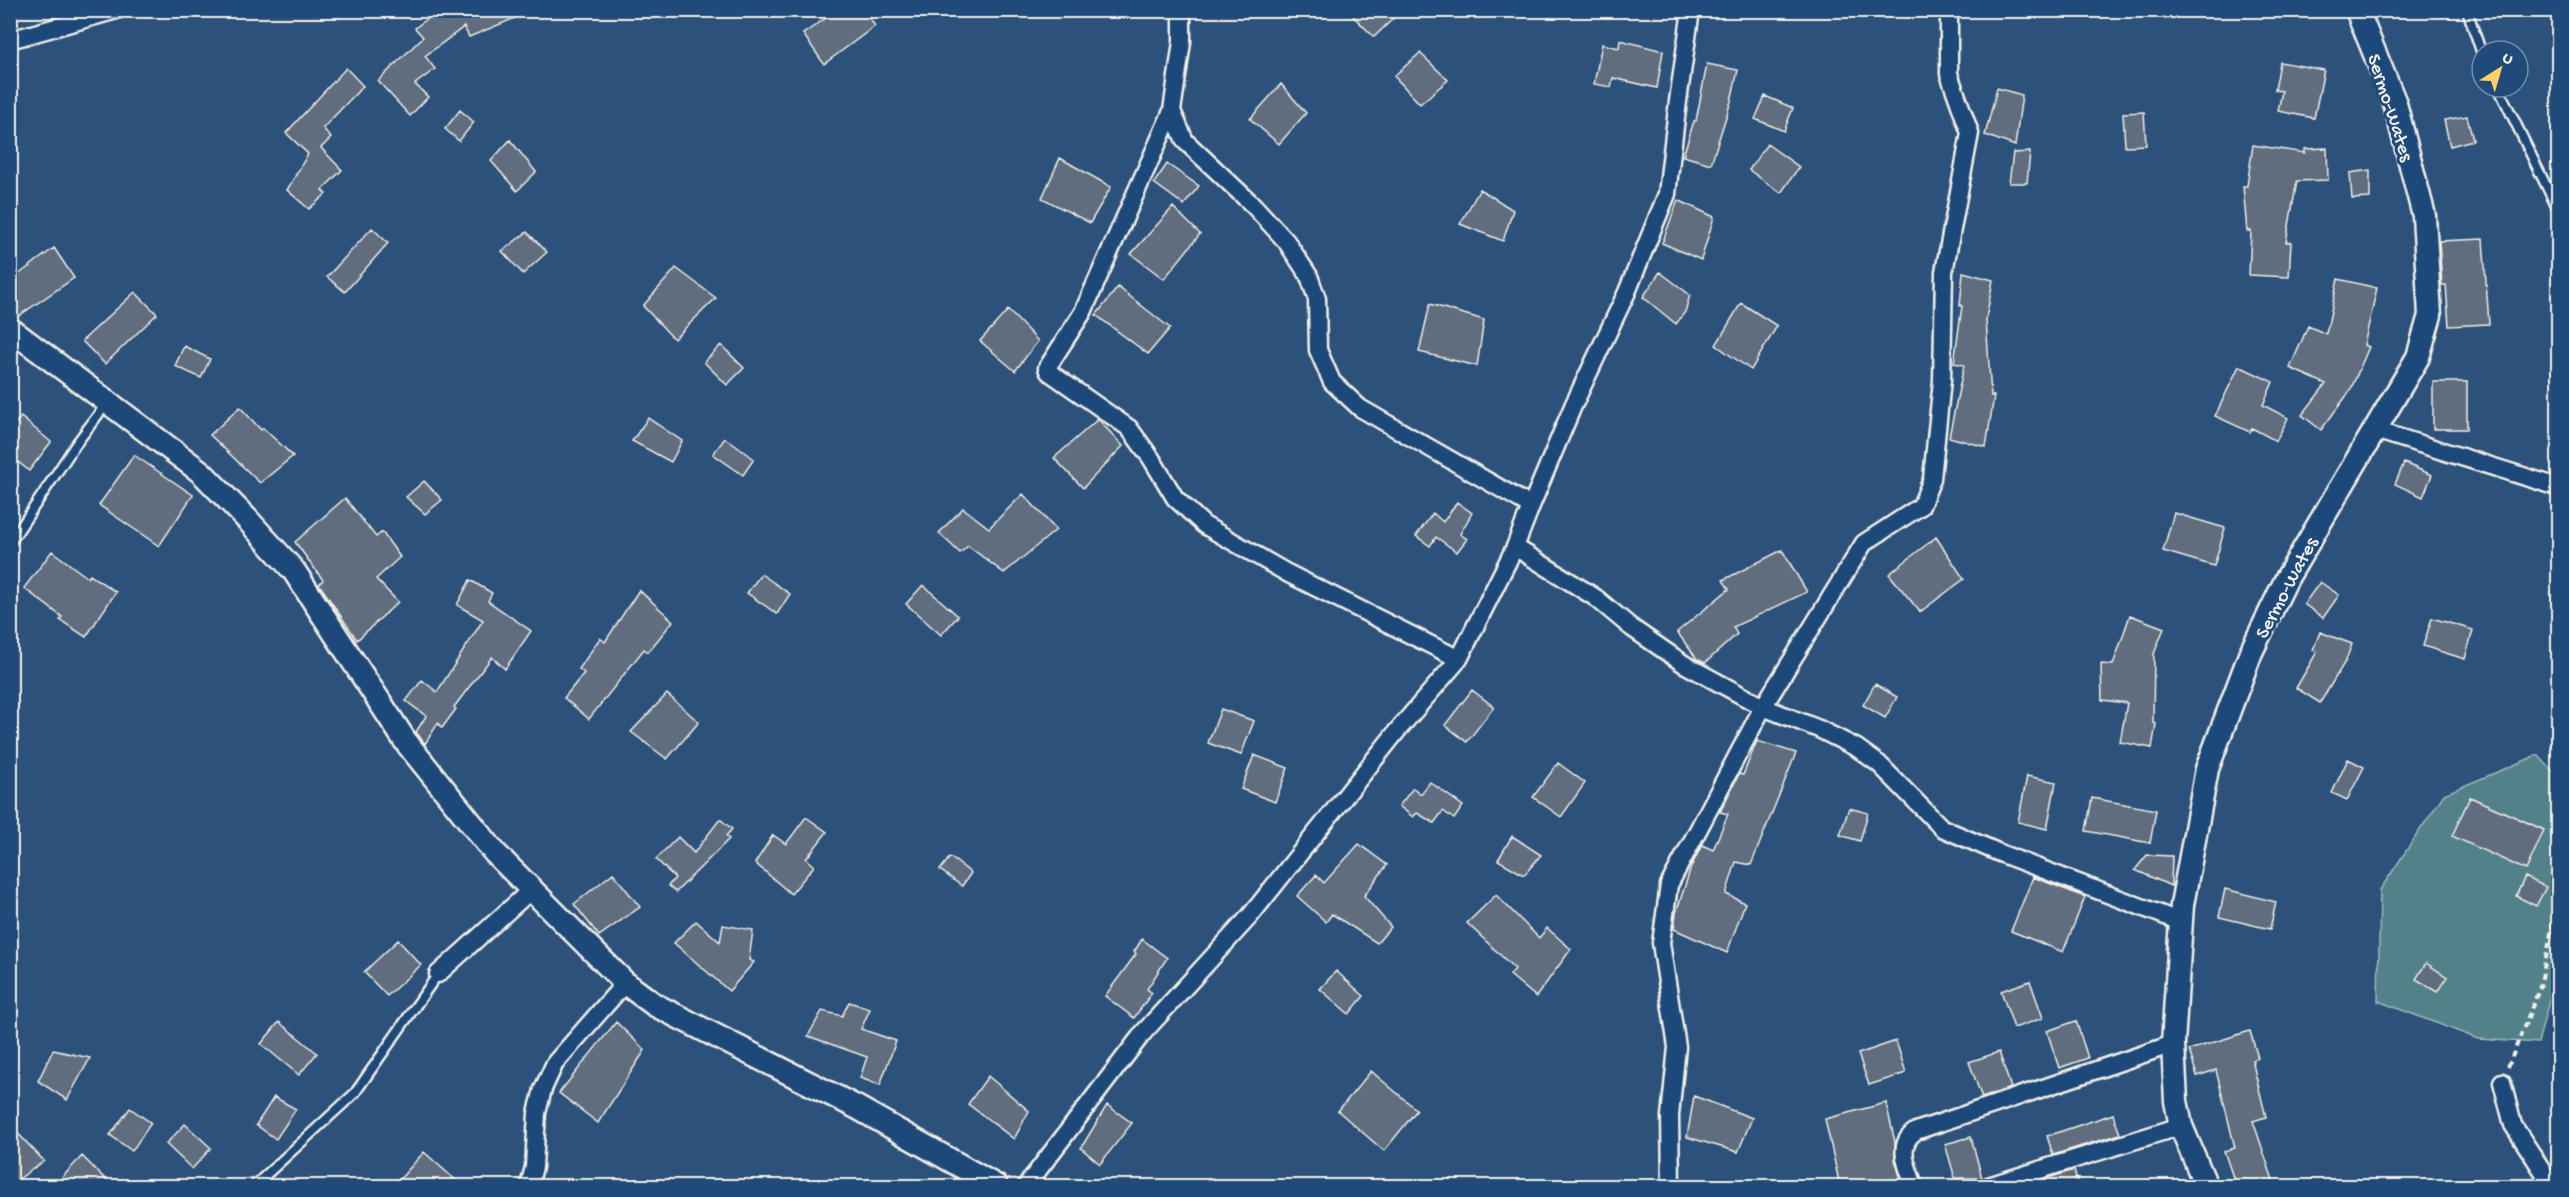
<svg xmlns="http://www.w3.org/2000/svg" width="2569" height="1197" font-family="'Gochi Hand',sans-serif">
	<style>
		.green { fill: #53818a; stroke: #a4b9b9; stroke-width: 1.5 }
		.building { fill: #5e6d7e; stroke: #f4f1e8; stroke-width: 1.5 }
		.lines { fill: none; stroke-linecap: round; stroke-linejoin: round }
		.lane-casing { stroke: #f4f1e8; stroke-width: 13 }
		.street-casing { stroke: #f4f1e8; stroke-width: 21 }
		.secondary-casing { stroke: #f4f1e8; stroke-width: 27 }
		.path { stroke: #f4f1e8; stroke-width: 4; stroke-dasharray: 6 4.5; stroke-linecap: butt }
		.lane { stroke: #1f4a7a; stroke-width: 8 }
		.street { stroke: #1f4a7a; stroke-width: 16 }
		.secondary { stroke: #1f4a7a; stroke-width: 22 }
		.labels { text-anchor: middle; stroke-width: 6; stroke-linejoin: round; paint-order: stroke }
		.street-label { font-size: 20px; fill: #f4f1e8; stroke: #1f4a7a }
	</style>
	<rect width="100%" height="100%" fill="#2c517b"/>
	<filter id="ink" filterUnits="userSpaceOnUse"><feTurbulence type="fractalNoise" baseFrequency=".0167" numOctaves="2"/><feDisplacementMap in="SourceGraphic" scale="12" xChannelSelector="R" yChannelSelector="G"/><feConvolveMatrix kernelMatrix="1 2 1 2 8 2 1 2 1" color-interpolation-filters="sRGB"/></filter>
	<g filter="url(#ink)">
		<!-- green -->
		<path class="green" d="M2538,755L2558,777V966L2538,1043L2478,1039L2378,1001L2380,890L2444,794Z"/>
		<!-- building -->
		<path class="building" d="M438,10L532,11L469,37L464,27L425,56L435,69L415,84L428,97L410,116L378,81L423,37L415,28Z
			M838,10H864L875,26L824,64L803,34Z
			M1347,10H1402L1374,37Z
			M1620,40L1663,51L1657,88L1613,78L1611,87L1594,84L1602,44L1619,48Z
			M1420,53L1448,80L1420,104L1394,76Z
			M2280,62L2324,70L2314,118L2278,111L2282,91L2275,90Z
			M1707,64L1738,70L1731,101L1711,164L1683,156L1694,121H1696Z
			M346,68L363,86L323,128L331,138L321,148L342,170L322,190L326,194L309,209L287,190L308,154L286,133Z
			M1281,84L1306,113L1279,144L1250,119Z
			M1997,88L2022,95L2015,146L1985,135Z
			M1765,96L1793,108L1784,131L1755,119Z
			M460,110L474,122L459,141L445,129Z
			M2144,112L2146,145L2125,146L2123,113Z
			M2467,116L2473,140L2450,146L2444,120Z
			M510,140L536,172L517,191L491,161Z
			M1767,144L1799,167L1781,193L1749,170Z
			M2253,145L2305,153V149L2327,148L2328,180L2297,181L2286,242H2291L2289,277L2249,275L2251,231H2247L2243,186H2247Z
			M2030,152L2027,183H2009L2013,153Z
			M1060,158L1111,187L1090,223L1042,198Z
			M1167,164L1199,186L1184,205L1154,183Z
			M2370,170V198L2352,199L2350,173Z
			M1480,189L1513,210L1503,241L1460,224Z
			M1678,200L1714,217L1701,260L1662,243Z
			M1173,207L1200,234L1164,279L1131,254Z
			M372,228L388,243L345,292L327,277Z
			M527,232L547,252L523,274L502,251Z
			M2483,239L2489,324L2449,326L2446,285H2442L2439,241Z
			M54,248L74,278L17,317L10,309V281Z
			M676,268L716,298L674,339L643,306Z
			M1660,272L1690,295L1685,312L1676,324L1643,297Z
			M1963,272L1993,280L1986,319L1991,396H1994L1986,447L1949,437L1964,365L1954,363L1962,306H1960Z
			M2338,279L2377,288L2364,345L2369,347L2350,391L2321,430L2302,415L2326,384L2290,368L2308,326L2326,334Z
			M1118,287L1170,328L1148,354L1096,315Z
			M135,292L157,314L105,364L82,341Z
			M1741,303L1777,326L1751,370L1716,345Z
			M1430,304L1484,320L1477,366L1419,352Z
			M1008,310L1038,341L1015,371L980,341Z
			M721,345L744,368L727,385L704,362Z
			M184,346L210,359L201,378L175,366Z
			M2239,366L2273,382L2263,405L2288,418L2276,441L2252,428L2250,432L2215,416Z
			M2433,382H2467V429H2433Z
			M240,407L261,430L263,428L293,456L260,483L210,435Z
			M21,417L51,442L29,471L10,455V429Z
			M648,418L682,441L671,462L632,441Z
			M1098,419L1123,446L1083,488L1054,458Z
			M725,438L754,459L743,475L713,454Z
			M134,455L193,495L159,546L99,505Z
			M2404,463L2432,475L2423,497L2395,484Z
			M424,481L442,500L425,514L406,497Z
			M1023,494L1056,530L1004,573L968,546L960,553L939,533L963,508L989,528Z
			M345,498L376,537L382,532L400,557L376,579L398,602L357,640L319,584L323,580L295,542Z
			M1457,502L1472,513L1460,534L1467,539L1457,552L1436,537L1430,546L1416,536L1433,513L1443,522Z
			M2174,513L2225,528L2214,566L2163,551Z
			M1936,537L1964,579L1920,612L1889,574Z
			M1782,550L1807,592L1733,627L1737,634L1705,663L1697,659L1677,632L1729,589L1723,580Z
			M52,551L88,578L90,575L116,592L86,637L60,620L62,617L24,588Z
			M761,574L790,594L777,614L747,593Z
			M470,580L492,593L488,601L531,631L505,669L492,657L454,707L456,709L442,728L438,723L425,744L416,732L426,716L406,701L422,680L437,692L483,620L457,605Z
			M2320,582L2339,595L2323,618L2304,604Z
			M923,585L958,616L941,635L906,604Z
			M639,590L673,621L648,652L644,649L589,719L564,698L584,673L579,669L600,638L605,642Z
			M2130,615L2164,628L2154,654L2153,723L2156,724L2152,748L2120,742L2127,703L2102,700L2101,664L2113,665Z
			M2432,618L2473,630L2465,659L2423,646Z
			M2320,632L2352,644L2346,660L2320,703L2296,688L2317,652L2313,650Z
			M1875,684L1897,697L1885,718L1863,705Z
			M1472,690L1494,707L1467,742L1445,725Z
			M667,694L699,722L667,759L631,732Z
			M1221,709L1254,721L1241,755L1208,743Z
			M1757,741L1796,753L1751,865L1736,862L1726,894L1745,903L1727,953L1674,929L1676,913L1691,867L1702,845L1713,850L1728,814L1720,812L1739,774L1743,775Z
			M1254,755L1288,768L1275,802L1241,789Z
			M2348,759L2364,767L2347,800L2332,793Z
			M1558,763L1585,783L1561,817L1533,797Z
			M2027,776L2056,782L2047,829L2018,822Z
			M1430,782L1463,806L1454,819L1443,811L1434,823L1417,813L1413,817L1399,806L1413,788L1421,794Z
			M2470,797L2544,830L2526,870L2452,836Z
			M2092,798L2156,810L2150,843L2086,831Z
			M1849,808L1868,813L1860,841L1840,835Z
			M806,817L827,832L806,859L814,866L791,894L755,863L773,835L786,844Z
			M720,819L732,829L726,836L729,839L676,892L668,886L675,878L656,859L678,837L694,853Z
			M1512,836L1541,855L1524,875L1498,860Z
			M1359,844L1387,865L1364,896L1391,927L1377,943L1332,914L1326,922L1297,896L1316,875L1324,883Z
			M2147,855L2172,856L2171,886L2135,870Z
			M950,857L971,873L962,886L940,870Z
			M613,873L640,907L599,936L574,904Z
			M2033,877L2085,897L2063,952L2011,931Z
			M2525,877L2546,887L2536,906L2516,896Z
			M2225,889L2276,902L2270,929L2219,917Z
			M1496,895L1539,938L1547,928L1571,949L1536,997L1510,975L1515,969L1467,923Z
			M696,921L720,942L723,925L753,930L749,960L754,962L729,991L674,943Z
			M1142,939L1167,958L1147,989L1152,993L1134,1018L1105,996L1136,954L1134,952Z
			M398,940L421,965L387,996L364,972Z
			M2426,963L2447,977L2437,992L2416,979Z
			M1336,971L1364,996L1349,1014L1320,989Z
			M2030,981L2043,1018L2014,1028L2001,991Z
			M849,1002L870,1009L861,1029L896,1041L880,1085L860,1078L867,1057L808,1036L822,1011L842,1016Z
			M2076,1021L2088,1058L2059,1068L2047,1031Z
			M279,1022L317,1053L299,1075L261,1044Z
			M616,1022L645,1050L598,1123L559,1093Z
			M2250,1031L2258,1058L2252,1060L2266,1117L2253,1121L2275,1186H2236L2224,1151L2235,1148L2216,1070L2197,1076L2189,1050Z
			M1896,1041L1906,1073L1869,1085L1858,1054Z
			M53,1050L90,1058L67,1100L38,1081Z
			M1999,1052L2011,1088L1982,1098L1969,1062Z
			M1371,1071L1417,1110L1384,1151L1338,1111Z
			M988,1076L1029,1111L1014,1139L968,1104Z
			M1694,1096L1752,1118L1738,1152L1687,1137Z
			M274,1097L296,1109L276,1139L256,1125Z
			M1886,1103L1895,1142V1159L1903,1186H1840L1825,1119Z
			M1107,1105L1132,1123L1100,1164L1081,1148Z
			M130,1108L151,1123L132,1151L110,1135Z
			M2113,1114L2120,1134L2053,1155L2047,1136Z
			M185,1124L211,1148L192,1169L166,1144Z
			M10,1125L44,1161L10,1185Z
			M1971,1137L1982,1178H1955L1945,1144Z
			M424,1152L462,1186H409L400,1179Z
			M82,1156L112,1186H54Z
			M2074,1170L2078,1186H2022Z"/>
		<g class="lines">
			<!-- lane casing -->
			<g class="lane-casing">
				<path id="lane" d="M2467,10L2482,54
					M2498,87L2558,210
					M10,543L76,444L107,403
					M254,1186L355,1093L438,974"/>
			</g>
			<!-- street casing -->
			<g class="street-casing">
				<path id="street" d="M10,40L117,10
					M1172,111L1083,312L1047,368L1049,372L1129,428L1151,458L1175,498L1204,525L1287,573L1459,659
					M2375,430L2558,487
					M1531,506L1573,406L1627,292L1667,194L1678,101L1691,10
					M1515,547L1596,598L1632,628L1684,664L1763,707L1864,543L1921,506L1932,479L1942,380L1944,272L1970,133L1949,74V10
					M438,974L531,890
					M2502,1082L2513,1125L2548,1179L2558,1186
					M529,1186L534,1167L537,1113L543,1089L555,1063L625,983
					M1026,1186L1143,1033L1250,916L1397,731L1459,659L1515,547L1531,506L1360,408L1332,382L1318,350L1317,299L1309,276L1286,241L1254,206L1185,141L1172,111L1182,42V10
					M1671,1186L1670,1116L1677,1047L1661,943L1669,885L1763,707L1819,729L1857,748L1879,764L1942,828L2002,854L2181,922
					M1914,1186C1908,1167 1895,1145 1916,1131L2173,1044
					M1988,1186L2181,1126"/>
			</g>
			<!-- secondary casing -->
			<g class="secondary-casing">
				<path id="secondary" d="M10,329L201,472L247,519L294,571L406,742L495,853L625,983L655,1005L858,1108L996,1186
					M2206,1186L2181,1126L2176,1101L2173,1044L2182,905L2207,769L2251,652L2287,578L2418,357L2430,315L2424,216L2395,103L2357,10"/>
			</g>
			<!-- path -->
			<path class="path" d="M2508,1067L2540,987L2558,899"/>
			<!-- lane -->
			<use href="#lane" class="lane"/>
			<!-- street -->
			<use href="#street" class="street"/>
			<!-- secondary -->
			<use href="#secondary" class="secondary"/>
		</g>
	</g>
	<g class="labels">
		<!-- street labels -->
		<g class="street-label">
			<text transform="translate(2392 107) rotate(72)" y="7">Sermo-Wates</text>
			<text transform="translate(2285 587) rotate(-62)" y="7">Sermo-Wates</text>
		</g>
	</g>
	<!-- margin -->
	<rect width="2569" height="1197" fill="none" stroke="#1f4a7a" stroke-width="36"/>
	<rect x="18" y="18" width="2533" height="1161" fill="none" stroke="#f4f1e8" stroke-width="2" filter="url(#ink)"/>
	<!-- north arrow -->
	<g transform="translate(2500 69) rotate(37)"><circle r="28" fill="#1f4a7a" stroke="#748da6" stroke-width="1.5"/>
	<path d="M0-4.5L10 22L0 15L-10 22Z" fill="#ffd166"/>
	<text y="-9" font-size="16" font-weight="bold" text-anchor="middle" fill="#f4f1e8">U</text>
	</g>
</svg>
